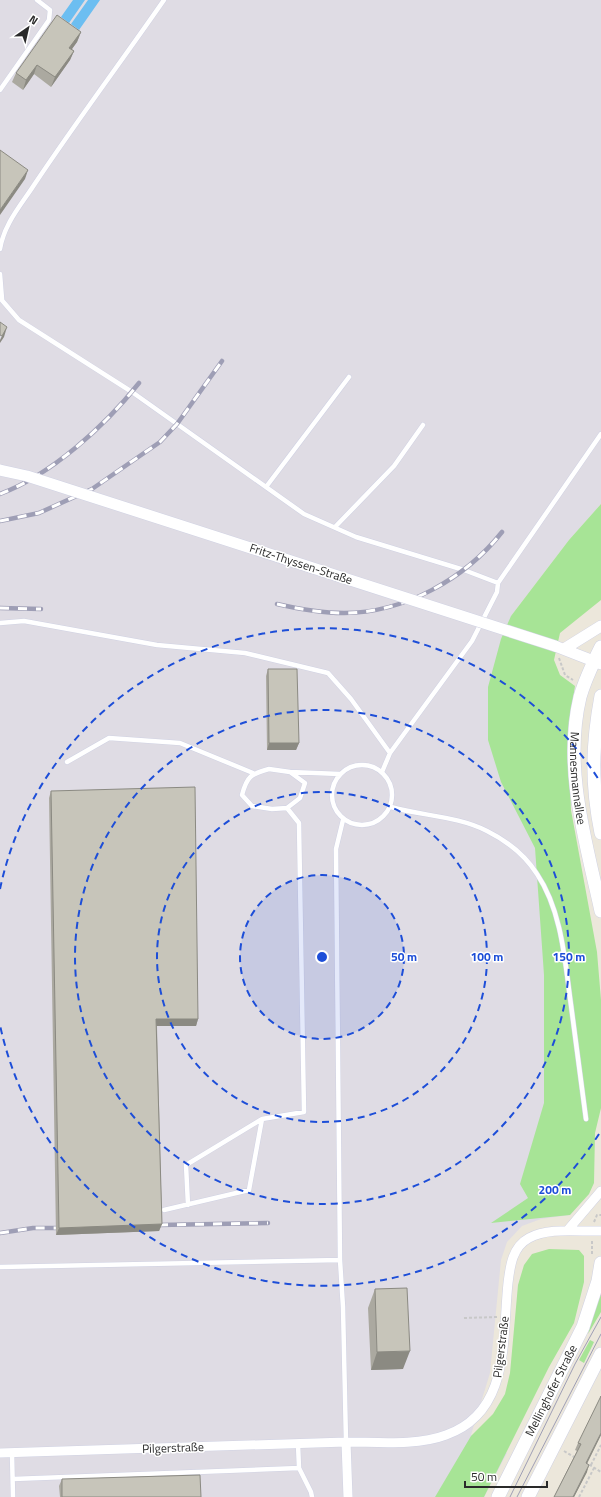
<svg xmlns="http://www.w3.org/2000/svg" width="601" height="1497" font-family="'Titillium Web',sans-serif">
	<style>
		.industrial { fill: #dfdce4 }
		.green { fill: #a7e496 }
		.water { fill: #6cbef1 }
		.lines { fill: none; stroke-linecap: round; stroke-linejoin: round }
		.service-casing { stroke: #d0d2e3; stroke-width: 5.5 }
		.minor-casing { stroke: #d0d2e3; stroke-width: 10 }
		.tertiary-casing { stroke: #d0d2e3; stroke-width: 12 }
		.secondary-casing { stroke: #d0d2e3; stroke-width: 14 }
		.path { stroke: #c8c8c8; stroke-width: 2; stroke-dasharray: 3 2; stroke-linecap: butt }
		.service { stroke: #fff; stroke-width: 4.5 }
		.minor { stroke: #fff; stroke-width: 9 }
		.tertiary { stroke: #fff; stroke-width: 11 }
		.secondary { stroke: #fff; stroke-width: 13 }
		.tram { stroke: #9e9eb5; stroke-width: 1 }
		.rail-casing { stroke: #9e9eb5; stroke-width: 4.5 }
		.rail { stroke: #fff; stroke-width: 3; stroke-dasharray: 9; stroke-linecap: butt }
		.tertiary-bridge-casing { stroke: #d0d2e3; stroke-width: 12; stroke-linecap: butt }
		.tertiary-bridge { stroke: #fff; stroke-width: 11 }
		.wall { fill: #aba9a0 }
		.shaded-wall { fill: #8b8a82 }
		.building { fill: #c7c5ba; stroke: #8b8a82 }
		.ring { fill: none; stroke: #1d4ed8; stroke-width: 2; stroke-dasharray: 7 5 }
		.labels { text-anchor: middle; stroke-width: 3; stroke-linejoin: round; paint-order: stroke }
		.street-label { font-size: 12px; fill: #2a2a2a; stroke: #fff }
		.centre { fill: #1d4ed8; stroke: #fff; stroke-width: 2 }
		.ring-label { font-size: 12px; text-anchor: middle; font-weight: bold; fill: #1d4ed8; stroke: #fff; stroke-width: 3; stroke-linejoin: round; paint-order: stroke }
	</style>
	<rect width="100%" height="100%" fill="#ece7db"/>
	<!-- industrial -->
	<path class="industrial" d="M0,0H601V504L569,540L511,616L535,848L589,1194L570,1215L541,1219L522,1226L507,1242L501,1260L490,1373L471,1435L507,1453L484,1497H0Z"/>
	<!-- green -->
	<path class="green" d="M601,504V600L560,633L554,660L560,675L575,686L568,733L571,810L597,952L601,1000V1108L595,1133L594,1183L589,1194L570,1215L491,1223L528,1198L520,1184L544,1103V975L535,848L501,782L488,740V687L501,639L511,616L569,540Z
		M549,1249L579,1250L584,1256V1282L574,1323L549,1367L484,1497H435L471,1436L493,1414L505,1394L510,1373L518,1285L524,1265L532,1254Z
		M601,1288V1312L588,1334Z
		M590,1340L594,1342L584,1363L579,1360Z"/>
	<!-- water -->
	<path class="water" d="M73,0H85L69,23L61,17Z
		M88,0H100L79,30L71,24Z"/>
	<g class="lines">
		<!-- service casing -->
		<g class="service-casing">
			<path id="service" d="M0,90L49,20L50,10L37,0
				M0,249C4,224 21,205 34,185C76,122 121,62 164,0
				M0,274L2,299
				M0,298L19,320L132,392L304,514L356,537L464,570L498,583L497,592L472,641L390,753L382,772
				M266,487L349,377
				M335,527L394,466L423,425
				M498,583L601,434
				M0,623L24,621L157,645L245,653L328,673L351,699L390,753
				M67,762L109,738L180,743L253,773
				M332 795a30 30 0 1 1 60 0a30 30 0 1 1-60 0Z
				M269,769L290,772L305,783L300,798L287,808L272,809L252,806L242,795C247,776 251,774 269,769Z
				M290,772L340,774
				M391,807C422,816 458,816 487,831C507,841 525,855 537,874C562,911 565,962 571,1005C576,1043 581,1081 586,1119
				M188,1205L186,1165L262,1119
				M164,1210L249,1190L262,1119L304,1112L299,823L287,808
				M340,1260L343,1307L346,1442
				M0,1267L340,1260L336,849L343,820
				M12,1453L13,1497
				M299,1468L311,1492L312,1497
				M13,1479L299,1468L298,1444"/>
		</g>
		<!-- minor casing -->
		<g class="minor-casing">
			<path id="minor" d="M567,1231L601,1191
				M0,1453L346,1442
				M348,1497L346,1442C377,1442 417,1446 446,1435C511,1412 502,1339 508,1283C510,1267 512,1247 529,1238C549,1227 579,1232 601,1231"/>
		</g>
		<!-- tertiary casing -->
		<g class="tertiary-casing">
			<path id="tertiary" d="M555,646L601,664
				M564,649L601,626"/>
		</g>
		<!-- secondary casing -->
		<g class="secondary-casing">
			<g id="secondary">
				<path id="s1" d="M601,647C593,663 585,680 580,697C563,768 586,842 601,911"/>
				<path d="M601,696C592,745 591,784 601,833"/>
				<path id="s2" d="M498,1497L583,1327L598,1281L601,1263"/>
				<path d="M528,1497L601,1354"/>
			</g>
		</g>
		<!-- path -->
		<path class="path" d="M559,658L565,675L573,680
			M594,1222L597,1215H601
			M592,1241V1256
			M464,1318L497,1317
			M564,1451L576,1458
			M585,1462L601,1472
			M591,1465L601,1445
			M579,1497L594,1468"/>
		<!-- service -->
		<use href="#service" class="service"/>
		<!-- minor -->
		<use href="#minor" class="minor"/>
		<!-- tertiary -->
		<use href="#tertiary" class="tertiary"/>
		<!-- secondary -->
		<use href="#secondary" class="secondary"/>
		<!-- tram -->
		<path class="tram" d="M510,1497L575,1364L601,1317
			M517,1497L601,1334"/>
		<!-- rail casing -->
		<g class="rail-casing">
			<path id="rail" d="M0,494C51,475 105,426 139,383
				M0,521L39,513L92,489L160,442L177,424L222,361
				M277,604C299,609 321,613 344,613C404,613 465,579 502,532
				M0,608L41,609
				M159,1225L268,1223
				M0,1233L33,1228H56"/>
		</g>
		<!-- rail -->
		<use href="#rail" class="rail"/>
		<!-- tertiary-bridge casing -->
		<g class="tertiary-bridge-casing">
			<path id="tertiary-bridge" d="M0,470L27,476L555,646"/>
		</g>
		<!-- tertiary-bridge -->
		<use href="#tertiary-bridge" class="tertiary-bridge"/>
	</g>
	<!-- wall -->
	<path class="wall" d="M81,32L77,42L72,49L74,51L70,60L51,87L34,74L23,90L12,82L16,73Z
		M268,669L299,743L296,750H267L266,676Z
		M51,791L198,1019L196,1026H157L162,1224L159,1231L56,1235L49,798Z
		M375,1289L403,1369L371,1370L368,1308Z
		M601,1435L587,1464V1472L574,1497H554L577,1451L575,1450L578,1443Z
		M62,1479L201,1497H60L59,1486Z"/>
	<!-- shaded-wall -->
	<path class="shaded-wall" d="M81,32L77,42L66,57L69,48Z
		M74,51L70,60L51,87L55,77Z
		M37,65L34,74L23,90L26,80Z
		M28,170L25,179L0,215V210Z
		M7,327L4,337L0,343V340L2,336Z
		M269,743H299L296,750H267Z
		M156,1019H198L196,1026H154Z
		M162,1224L159,1231L56,1235L59,1228Z
		M410,1351L403,1369L371,1370L377,1352Z
		M601,1433V1435L583,1471L586,1463Z
		M589,1465L587,1472L574,1497H573Z"/>
	<!-- building -->
	<path class="building" d="M57,15L81,32L69,48L74,51L55,77L37,65L26,80L16,73Z
		M0,150L28,170L0,210Z
		M0,322L7,327L2,336L0,335Z
		M268,669H297L299,743H269Z
		M195,787L198,1019H156L162,1224L59,1228L51,791Z
		M407,1288L410,1351L377,1352L375,1289Z
		M601,1396V1433L586,1463L589,1465L573,1497H554L581,1444L578,1443Z
		M200,1475L201,1497H62V1479Z"/>
	<!-- distance rings -->
	<circle cx="322" cy="957" r="82" fill="#1d4ed8" fill-opacity=".12"/>
	<g class="ring">
		<circle cx="322" cy="957" r="82"/>
		<circle cx="322" cy="957" r="165"/>
		<circle cx="322" cy="957" r="247"/>
		<path d="M599 1134A329 329 0 0 1 0 1025M0 889A329 329 0 0 1 599 780"/>
	</g>
	<g class="labels">
		<!-- street labels -->
		<g class="street-label">
			<text transform="translate(301 564) rotate(18)" y="4">Fritz-Thyssen-Straße</text>
			<text dy="4" stroke="none"><textPath href="#s1" startOffset="136">Mannesmannallee</textPath></text>
			<text transform="translate(501 1347) rotate(-83)" y="4">Pilgerstraße</text>
			<text dy="4" stroke="none"><textPath href="#s2" startOffset="119">Mellinghofer Straße</textPath></text>
			<text transform="translate(173 1448) rotate(-2)" y="4">Pilgerstraße</text>
		</g>
	</g>
	<circle cx="322" cy="957" r="6" class="centre"/>
	<g class="ring-label">
		<text x="404" y="961">50 m</text>
		<text x="487" y="961">100 m</text>
		<text x="569" y="961">150 m</text>
		<text x="555" y="1194">200 m</text>
	</g>
	<!-- north arrow -->
	<g transform="translate(28 28) rotate(34)" stroke="#ffffff" stroke-width="3" paint-order="stroke">
	<path d="M0-3L7 15L0 10L-7 15Z" fill="#2a2a2a"/>
	<text y="-6" font-size="11" font-weight="bold" text-anchor="middle" fill="#2a2a2a">N</text>
	</g>
	<!-- scale -->
	<path d="M465 1481v6h82v-6" fill="none" stroke="#2a2a2a" stroke-width="2"/>
	<text x="471" y="1481" font-size="12" fill="#2a2a2a" stroke="#ffffff" stroke-width="3" paint-order="stroke">50 m</text>
</svg>
